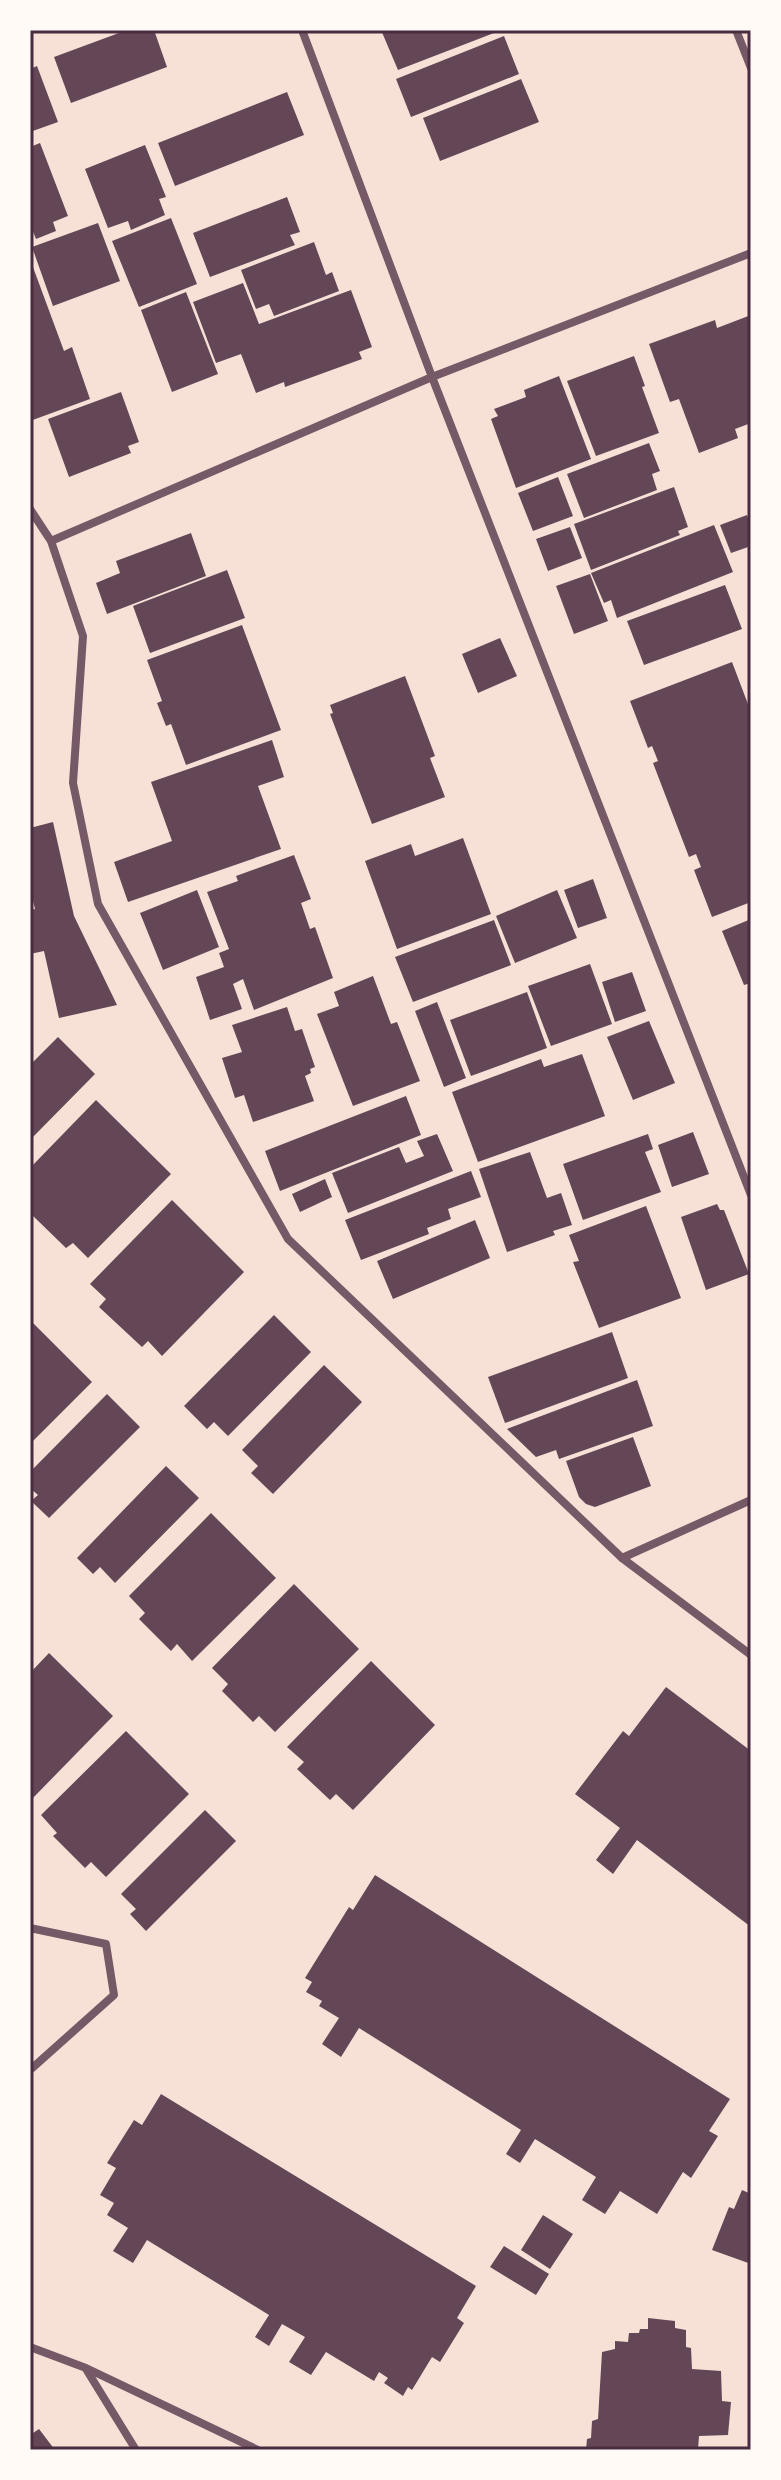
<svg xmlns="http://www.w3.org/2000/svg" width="781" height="2480" font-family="'Playfair Display',serif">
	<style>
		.building { fill: #644757 }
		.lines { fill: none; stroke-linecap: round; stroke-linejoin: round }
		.minor { stroke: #755966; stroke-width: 8 }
		.neatline { fill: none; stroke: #4a2c40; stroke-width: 3 }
	</style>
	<rect width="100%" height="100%" fill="#f7e1d7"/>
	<!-- building -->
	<path class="building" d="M127,30H154L167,67L71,103L54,57Z
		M381,30H493L494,33L398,70Z
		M504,36L519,74L411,117L396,79Z
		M37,66L58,122L30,132V69Z
		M521,79L539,122L440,161L423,118Z
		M287,92L304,135L175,186L158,143Z
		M40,143L68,216L53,222L56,231L36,239L32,229L30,230V147Z
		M145,145L166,197L159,199L165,215L131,230L128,221L108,228L85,169Z
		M287,197L300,232L290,235L295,245L210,277L193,233Z
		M171,218L197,284L139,307L112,241Z
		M98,223L120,281L53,306L32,247Z
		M314,242L326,275L332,272L339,291L274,316L269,304L256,309L241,270Z
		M30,259L64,351L72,347L90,399L30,421Z
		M243,283L259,324L351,290L372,347L359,352L362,359L285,387L284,382L256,393L241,354L216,363L193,302Z
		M186,292L218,374L172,392L141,310Z
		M751,315V423L735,429L738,438L699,453L679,399L670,402L649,344L715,320L717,328Z
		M634,356L645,386L642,387L659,433L596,456L567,381Z
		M559,376L591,459L516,488L491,419L498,416L494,409L526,397L524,390Z
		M121,392L139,442L128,446L131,453L69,477L48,419Z
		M649,443L660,471L652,474L657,490L584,518L567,474Z
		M558,477L573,516L533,531L518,493Z
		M674,487L688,527L678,531L680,535L591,570L574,524Z
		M747,515L751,525V546L731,553L720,525Z
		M714,525L733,572L617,618L611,600L604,603L591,573Z
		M570,527L582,558L548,571L536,539Z
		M191,533L206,576L107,614L96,583L120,573L116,561Z
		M227,570L245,618L150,653L133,606Z
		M590,574L608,621L574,634L556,586Z
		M725,585L742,629L644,665L627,621Z
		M242,625L281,730L186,765L171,724L166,726L157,703L162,701L147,660Z
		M500,638L517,676L478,693L462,654Z
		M732,662L751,712V902L712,917L694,870L701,867L696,854L689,857L653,763L658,761L652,746L648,748L630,701Z
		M405,676L435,756L430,758L445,797L372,824L330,714L333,713L330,705Z
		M272,740L284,777L258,786L281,849L128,902L114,862L172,841L151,782Z
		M53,822L74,916L117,1005L59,1018L44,951L30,954V910L35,909L30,889V828Z
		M463,838L491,914L397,949L365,861L411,844L415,856Z
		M294,855L311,899L301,903L310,929L315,927L333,978L254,1010L243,979L233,984L242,1009L210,1020L196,977L224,967L219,953L229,949L207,892L238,881L236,876Z
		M593,879L607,918L578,928L564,890Z
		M197,890L219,947L163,970L140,913Z
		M557,890L577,938L515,963L496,916Z
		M751,919V983L744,985L722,931Z
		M494,920L511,965L413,1002L395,957Z
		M590,964L612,1024L551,1046L528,986Z
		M632,972L646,1011L615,1022L602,982Z
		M373,976L391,1024L397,1022L420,1081L353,1106L317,1014L339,1006L334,992Z
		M527,992L547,1048L471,1076L450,1020Z
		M437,1002L466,1078L444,1087L415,1011Z
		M287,1007L295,1031L302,1029L315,1067L310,1069L311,1073L305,1076L314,1101L253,1122L244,1095L235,1098L222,1058L242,1052L232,1025Z
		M649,1021L675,1083L633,1100L607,1037Z
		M58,1037L95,1074L30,1140V1065Z
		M582,1054L605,1116L478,1162L452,1092L541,1059L544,1067Z
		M406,1096L421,1135L280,1191L265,1151Z
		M96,1100L171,1174L88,1258L73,1243L66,1248L30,1213V1168Z
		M693,1132L709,1174L672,1187L658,1145Z
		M437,1134L453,1171L348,1213L332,1173L399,1147L406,1163L424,1156L417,1141Z
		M648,1134L653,1149L645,1152L661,1192L583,1220L563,1164Z
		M530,1152L547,1198L561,1193L572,1225L553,1231L555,1235L507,1252L479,1169Z
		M471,1171L481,1197L448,1209L451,1219L427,1228L429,1234L361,1260L345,1220Z
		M325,1179L332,1197L300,1212L292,1194Z
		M172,1200L244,1272L162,1356L148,1341L142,1347L99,1307L106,1299L90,1284Z
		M717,1204L720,1210H724L749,1274L706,1290L681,1217Z
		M646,1206L681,1298L599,1328L573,1262L579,1261L569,1235Z
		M475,1220L490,1258L393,1299L377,1261Z
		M274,1315L311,1352L228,1436L214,1422L207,1429L184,1406Z
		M30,1320L92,1382L30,1444Z
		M612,1332L628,1378L505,1423L488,1377Z
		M324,1365L362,1402L273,1494L251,1473L258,1466L242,1450Z
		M637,1380L653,1426L559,1459L556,1450L536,1457L507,1429Z
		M107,1394L140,1427L49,1518L31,1501L38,1495L30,1488V1472Z
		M633,1437L651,1486L595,1507L586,1504L579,1497L566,1461Z
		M166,1466L199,1498L115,1583L100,1567L93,1574L77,1558Z
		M211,1513L276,1578L192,1661L177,1644L171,1651L139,1619L145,1613L129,1596Z
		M294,1584L359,1649L275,1732L259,1716L253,1722L222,1691L228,1684L212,1668Z
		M49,1653L113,1716L30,1801V1673Z
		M371,1661L435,1725L353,1810L336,1794L330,1800L297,1769L304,1762L287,1747Z
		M666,1687L751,1751V1927L637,1840L613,1874L596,1860L620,1828L575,1794L623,1731L629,1736Z
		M126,1731L189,1794L106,1877L91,1862L85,1868L53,1836L57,1833L41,1815Z
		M205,1810L236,1841L146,1931L130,1914L136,1909L121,1894Z
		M375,1875L730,2099L709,2131L718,2136L691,2178L683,2172L657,2214L620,2191L605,2214L582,2200L596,2177L535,2139L520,2163L506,2154L521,2130L359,2028L341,2057L322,2044L339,2018L319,2006L322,2001L306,1992L312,1982L305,1978L349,1907L353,1910Z
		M161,2094L476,2286L457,2318L464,2323L440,2362L432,2357L412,2390L408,2387L403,2396L384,2383L388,2378L379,2372L374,2381L326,2352L311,2375L289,2362L305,2337L282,2324L269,2346L255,2337L269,2315L147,2240L133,2263L113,2251L128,2228L107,2215L114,2203L100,2195L116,2168L107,2163L134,2120L142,2125Z
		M742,2190L751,2194V2264L712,2250L729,2207L734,2209Z
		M543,2215L573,2234L550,2269L521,2250Z
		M504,2246L549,2274L536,2295L490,2267Z
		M648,2318L675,2321V2328L686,2330V2347L691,2348L692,2369L721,2371L722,2401L731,2402L728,2435L699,2436L698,2450H586L587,2439L591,2438L592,2421L598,2419L602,2352L615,2349V2341L628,2342L629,2333H639L640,2329H648Z
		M39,2429L55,2450H30V2435Z"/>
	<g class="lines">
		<!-- minor -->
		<path class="minor" d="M302,30L432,377L751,1195
			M736,30L751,68
			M30,509L51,541L83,636L73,783L98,904L288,1239L622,1558L751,1655
			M51,541L432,377L751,253
			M622,1558L751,1500
			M30,1928L106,1944L114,1995L30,2070
			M30,2347L86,2368L258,2450
			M86,2369L136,2450"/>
	</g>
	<!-- border -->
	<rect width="781" height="2480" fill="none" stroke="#fffaf5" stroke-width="64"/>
	<rect x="32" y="32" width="717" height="2416" class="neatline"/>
</svg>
